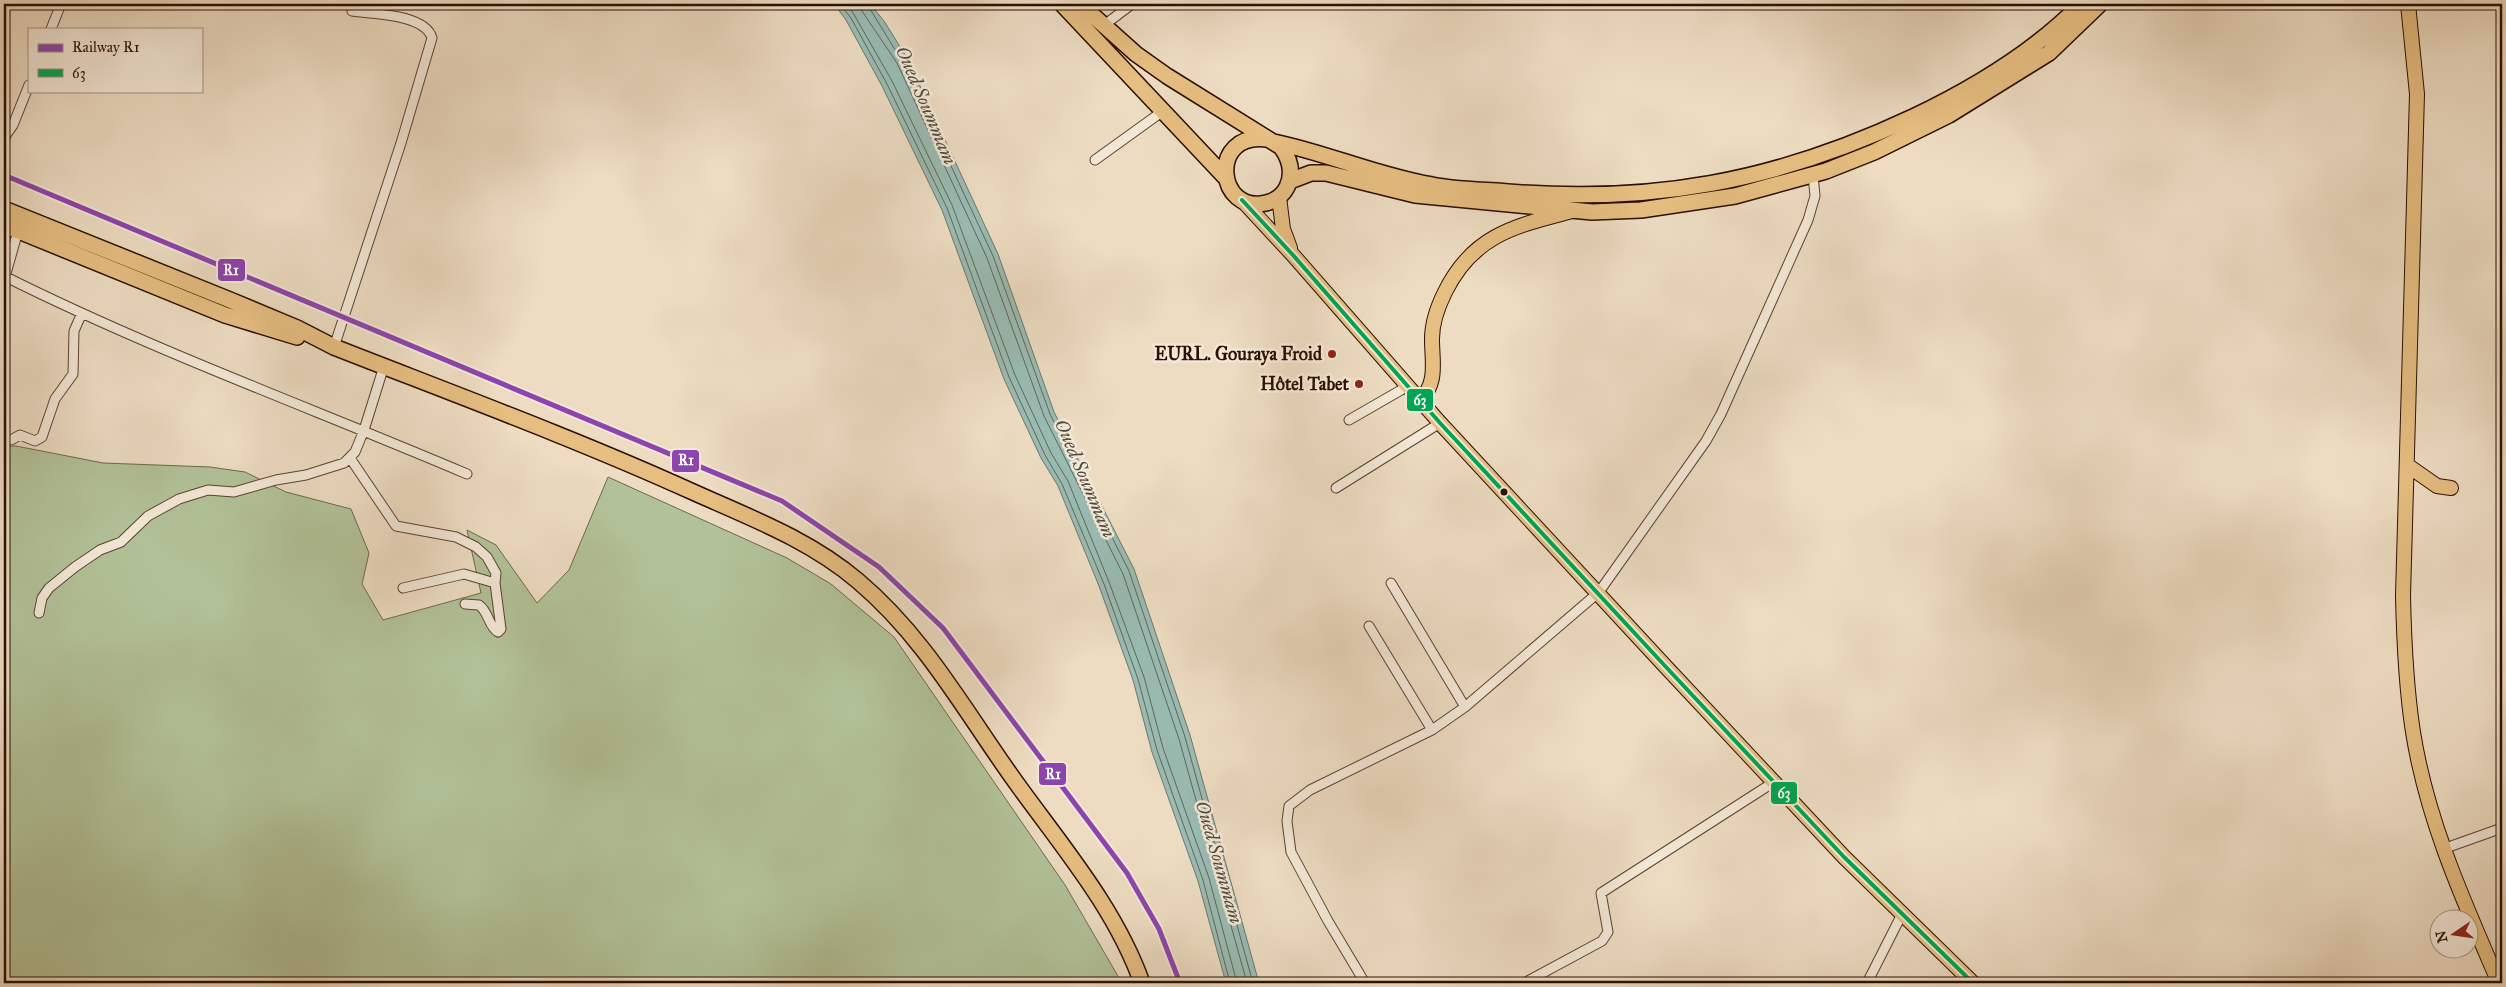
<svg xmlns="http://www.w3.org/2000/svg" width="2506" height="987" font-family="'IM FELL Great Primer',serif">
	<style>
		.green { fill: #b2c298; stroke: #6e684c }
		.water { fill: #99bcb3; stroke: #6d766c }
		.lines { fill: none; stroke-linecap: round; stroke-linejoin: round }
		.shore { stroke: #62655a; stroke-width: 1 }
		.street-casing { stroke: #5b4231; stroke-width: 11 }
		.primary-casing { stroke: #2a0e01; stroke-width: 16 }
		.highway-casing { stroke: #2a0e01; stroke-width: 18 }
		.street { stroke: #f3e8d7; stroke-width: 9 }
		.primary { stroke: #e6be81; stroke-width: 14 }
		.highway { stroke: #e6be81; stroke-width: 15 }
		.bus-1-casing { stroke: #f3e8d7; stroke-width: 8 }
		.bus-1 { stroke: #00a651; stroke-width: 4 }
		.rail-1-casing { stroke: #f3e8d7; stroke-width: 9 }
		.rail-1 { stroke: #8e44ad; stroke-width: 5 }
		.poi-dot { fill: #8f2418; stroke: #f3e8d7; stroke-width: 2 }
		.bus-dot { fill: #2a0e01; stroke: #f3e8d7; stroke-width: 2 }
		.labels { text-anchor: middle; stroke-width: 5; stroke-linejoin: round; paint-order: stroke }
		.poi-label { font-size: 18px; font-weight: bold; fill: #2a0e01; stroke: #f3e8d7; text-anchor: end }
		.water-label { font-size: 19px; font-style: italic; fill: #514b3f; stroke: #f3e8d7 }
		.line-badge { stroke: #f3e8d7; stroke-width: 2 }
		.badge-label { font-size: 14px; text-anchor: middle; font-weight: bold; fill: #fff }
	</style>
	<rect width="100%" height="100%" fill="#eddcc2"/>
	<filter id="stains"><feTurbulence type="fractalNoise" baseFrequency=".004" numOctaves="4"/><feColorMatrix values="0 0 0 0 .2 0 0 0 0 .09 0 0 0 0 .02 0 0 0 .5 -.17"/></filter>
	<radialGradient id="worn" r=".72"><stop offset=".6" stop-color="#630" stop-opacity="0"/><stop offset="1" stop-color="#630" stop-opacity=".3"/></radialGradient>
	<!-- green -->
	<path class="green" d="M4,446H16L103,463L210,467L245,472L286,492L351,509L369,553L362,584L383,620L481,593L467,530L496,545L537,603L569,570L608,477L787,558L831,584L894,637L1065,885L1122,983H4Z"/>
	<!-- water -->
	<path class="water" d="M834,4H870L884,21L907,58L998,254L1054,412L1134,569L1190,735L1259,983H1226L1198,881L1152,752L1133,680L1099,586L1058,486L1041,458L1004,379L942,210L882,86L846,20Z"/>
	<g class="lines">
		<!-- shore -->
		<path class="shore" d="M840,4L851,18L887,84L947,208L1009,377L1045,455L1062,484L1104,584L1138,679L1157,750L1203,880L1230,983
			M848,4L892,81L952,205L1015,375L1051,453L1068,481L1109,582L1144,677L1163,748L1209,878L1237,983
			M860,4L862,11L897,63L987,258L1044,416L1123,574L1179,739L1247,983
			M867,4L902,61L993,256L1050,414L1129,571L1185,737L1253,983"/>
		<!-- street casing -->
		<g class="street-casing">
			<path id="street" d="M1103,26L1132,4
				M51,29L61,4
				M4,138L13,125L29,85
				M1095,160L1163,111
				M4,276C154,351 312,408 467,474
				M5,277L18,231
				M334,347L401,143L432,38C425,14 373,14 352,11
				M1349,420L1408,386
				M11,440L20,435L35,441L42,437L55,399L73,374L74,331L82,313
				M350,458L396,526L456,537L476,547L487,557L496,573L495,583L501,629L498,632C488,626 489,612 479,605L465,604
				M1336,488L1440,423
				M1391,583L1465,707
				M403,588L464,574L495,583
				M39,613L42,598L49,588L75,567L100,550L121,542L148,516L179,499L208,490L234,492L276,480L306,475L344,463L355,452L364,430L384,366
				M1369,626L1432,730
				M2443,849L2502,828
				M1365,983L1328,921L1291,852L1287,821L1289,806L1310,790L1432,730L1465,707L1599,592L1706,441L1721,414L1808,220L1815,196L1813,175
				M1524,983L1602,941L1608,932L1601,893L1774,782
				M1867,983L1902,914"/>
		</g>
		<!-- primary casing -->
		<g class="primary-casing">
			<path id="primary" d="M2408,4L2417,94L2403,596C2404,642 2406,687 2413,732C2427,821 2464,902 2499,983
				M1279,197L1283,229L1290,248
				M1242,200L1292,254L1440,423L1666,667L1844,857L1973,983
				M1420,400C1438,383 1432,362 1432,339C1432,323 1438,306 1445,292C1473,235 1515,226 1572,211
				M2407,465L2437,486L2451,488"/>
		</g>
		<!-- highway casing -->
		<g class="highway-casing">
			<path id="highway" d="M1062,4L1225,177
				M1080,4L1136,54L1167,76L1281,147C1290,159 1294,172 1287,187C1283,195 1275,201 1266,203C1217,215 1208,132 1266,139
				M1274,142C1327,153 1378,176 1432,185C1453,189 1475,190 1497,191C1649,205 1775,182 1913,117C1974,88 2033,53 2081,4
				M1290,181L1311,173H1326L1415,195L1592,212L1641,210L1735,196L1826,171L1874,152L1949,115L2049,53L2100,4
				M4,209L230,300L297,328L334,347C454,394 576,439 693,492C751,518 810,540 858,581C927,639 968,717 1020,788C1065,850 1116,910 1142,983
				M4,225L225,315L297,337"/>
		</g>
		<!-- street -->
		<use href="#street" class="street"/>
		<!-- primary -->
		<use href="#primary" class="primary"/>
		<!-- highway -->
		<use href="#highway" class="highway"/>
		<!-- bus-1 casing -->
		<g class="bus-1-casing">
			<path id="bus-1" d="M1242,200L1292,254L1440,423L1666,667L1844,857L1973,983"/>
		</g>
		<!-- bus-1 -->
		<use href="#bus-1" class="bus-1"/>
		<!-- rail-1 casing -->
		<g class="rail-1-casing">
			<path id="rail-1" d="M4,175L782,501L879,567L943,628L1127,873L1159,929L1180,983"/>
		</g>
		<!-- rail-1 -->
		<use href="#rail-1" class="rail-1"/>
	</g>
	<!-- markers -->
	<g class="poi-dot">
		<circle cx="1332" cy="354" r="5"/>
		<circle cx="1359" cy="384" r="5"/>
	</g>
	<circle class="bus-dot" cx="1504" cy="492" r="4.5"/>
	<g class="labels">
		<!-- poi labels -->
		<g class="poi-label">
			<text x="1322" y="360">EURL. Gouraya Froid</text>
			<text x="1349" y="390">Hôtel Tabet</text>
		</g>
		<!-- water labels -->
		<g class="water-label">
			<text transform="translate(927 105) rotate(67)" y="7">Oued Soummam</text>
			<text transform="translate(1086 478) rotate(67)" y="7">Oued Soummam</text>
			<text transform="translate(1220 862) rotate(74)" y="7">Oued Soummam</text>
		</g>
	</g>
	<g class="line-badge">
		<rect x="217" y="258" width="29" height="24" rx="5" fill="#8e44ad"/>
		<rect x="1406" y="388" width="28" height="24" rx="5" fill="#00a651"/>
		<rect x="671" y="449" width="29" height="24" rx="5" fill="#8e44ad"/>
		<rect x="1038" y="762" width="29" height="24" rx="5" fill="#8e44ad"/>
		<rect x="1770" y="781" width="28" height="24" rx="5" fill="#00a651"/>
	</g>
	<g class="badge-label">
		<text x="231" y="275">R1</text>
		<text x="1420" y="405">63</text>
		<text x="686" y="465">R1</text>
		<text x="1053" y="779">R1</text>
		<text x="1784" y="798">63</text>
	</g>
	<!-- margin -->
	<rect width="2506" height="987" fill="none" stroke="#eddcc2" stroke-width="20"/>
	<rect x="5" y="5" width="2496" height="977" fill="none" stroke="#2a0e01" stroke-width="2.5"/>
	<rect x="10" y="10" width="2486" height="967" fill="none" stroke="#2a0e01"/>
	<!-- legend -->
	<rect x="28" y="28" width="175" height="65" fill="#f3e8d7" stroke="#a39181"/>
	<rect x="38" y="44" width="25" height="8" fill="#8e44ad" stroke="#a39181"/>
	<text x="72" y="52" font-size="15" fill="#2a0e01">Railway R1</text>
	<rect x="38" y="69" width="25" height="8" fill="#00a651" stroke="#a39181"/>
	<text x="72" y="78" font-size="15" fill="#2a0e01">63</text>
	<!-- north arrow -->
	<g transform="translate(2454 934) rotate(257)"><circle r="24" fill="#f3e8d7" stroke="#a39181"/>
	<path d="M0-4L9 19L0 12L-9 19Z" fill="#8f2418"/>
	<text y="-8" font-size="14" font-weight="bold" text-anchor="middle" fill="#2a0e01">N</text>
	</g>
	<rect width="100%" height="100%" filter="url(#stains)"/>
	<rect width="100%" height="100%" fill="url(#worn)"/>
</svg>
